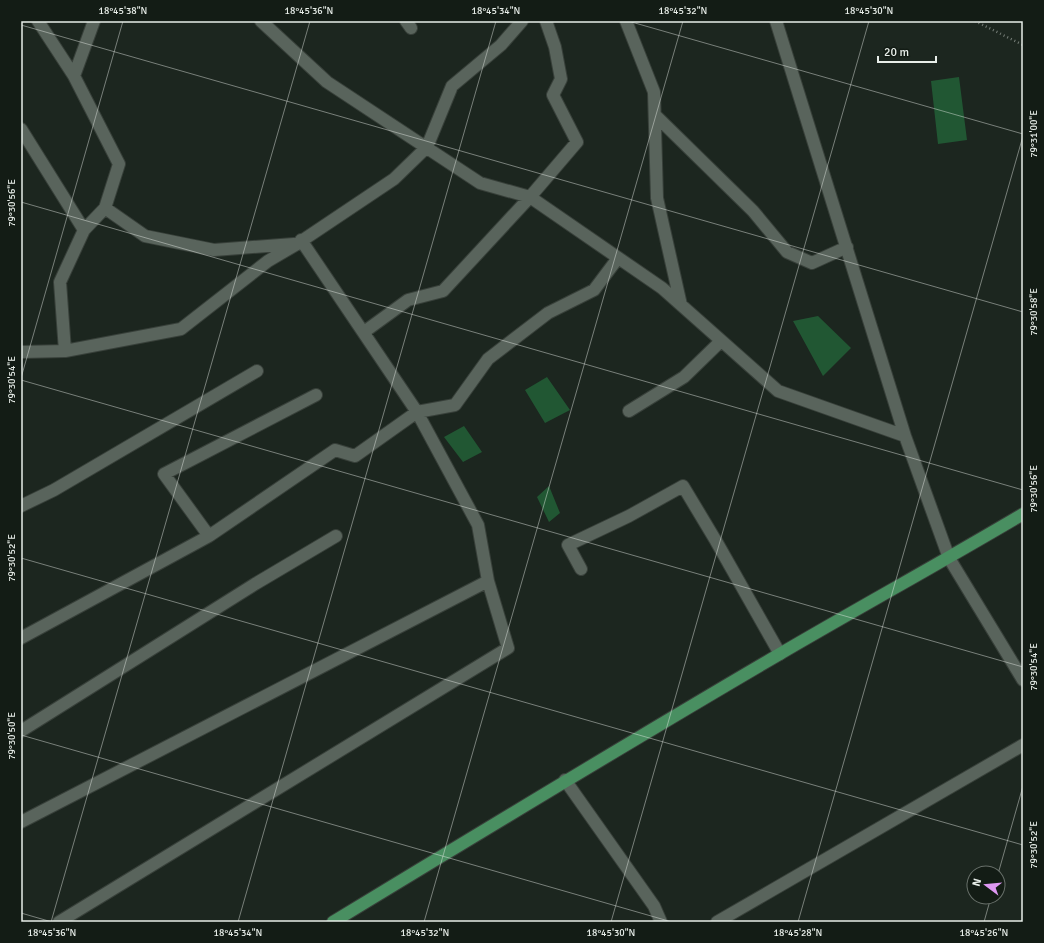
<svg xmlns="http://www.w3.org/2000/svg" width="1044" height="943" font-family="Signika,sans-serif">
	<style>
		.building { fill: #215733 }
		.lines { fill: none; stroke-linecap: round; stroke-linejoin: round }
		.minor-casing { stroke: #38403a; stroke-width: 14 }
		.major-casing { stroke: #38403a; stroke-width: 14 }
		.path { stroke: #757d77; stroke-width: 2.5; stroke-dasharray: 1 3; stroke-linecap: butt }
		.minor { stroke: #59645c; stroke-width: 12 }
		.major { stroke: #498f61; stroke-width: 12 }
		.ticks { fill: none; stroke: #e8eee9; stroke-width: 1; stroke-opacity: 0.45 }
		.neatline { fill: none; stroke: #e8eee9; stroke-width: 1.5 }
		.ticks-label { font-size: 10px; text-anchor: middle; fill: #e8eee9 }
	</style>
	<rect width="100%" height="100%" fill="#1c261f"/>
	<!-- building -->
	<path class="building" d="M959,77L967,140L938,144L931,81Z
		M818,316L851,348L823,376L793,321Z
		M547,377L570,410L545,423L525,390Z
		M464,426L482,452L463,462L444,437Z
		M549,486L560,513L549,522L537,497Z"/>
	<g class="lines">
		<!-- minor casing -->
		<g class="minor-casing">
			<path id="minor" d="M38,21L74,76
				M261,21L327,82L480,183L530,197L662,288L778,391L905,436
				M406,21L411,28
				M626,21L654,92L657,198L681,305
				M776,21L905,436L949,558L1023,680
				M655,115L753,211L787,252L812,263L847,247
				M21,129L84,230
				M105,208L145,236L214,250L294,244
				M301,240L417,412L455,405L488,359L548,313L594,290L618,258
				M364,332L408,300L443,291L530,197L577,142L553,95L561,79L555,47L546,21
				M65,351L60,282L84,230L105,208L119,164L74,76L94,21
				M21,352L65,351L181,329L268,261L297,244L394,179L427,147L452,86L501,45L522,21
				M629,411L684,377L721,341
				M21,506L54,490L257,371
				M581,569L568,545L629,516L683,486L716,541L780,654
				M21,638L209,536
				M21,731L255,584L336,536
				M565,780L654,906L661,922
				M21,822L488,581
				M59,922L508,648L488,581L478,525L417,412L355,456L335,450L209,536L164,474L316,395
				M717,922L1023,745"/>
		</g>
		<!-- major casing -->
		<g class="major-casing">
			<path id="major" d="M333,922C481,832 629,742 778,655C860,607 942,562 1023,514"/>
		</g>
		<!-- path -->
		<path class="path" d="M975,21L1023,45"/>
		<!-- minor -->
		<use href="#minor" class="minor"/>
		<!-- major -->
		<use href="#major" class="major"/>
	</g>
	<!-- ticks -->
	<path class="ticks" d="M628,21L1023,134M21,25L1023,312M21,202L1023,490M21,378L123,21M21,380L1023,667M21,558L1023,845M21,735L672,922M998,874L1023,786M21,913L52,922M51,922L310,21M238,922L496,21M424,922L683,21M611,922L869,21M798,922L1023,136M984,922L991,897"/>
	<!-- border -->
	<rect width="1044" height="943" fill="none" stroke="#131c15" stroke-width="44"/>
	<!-- north arrow -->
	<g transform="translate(986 885) rotate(286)"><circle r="19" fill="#131c15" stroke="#68706a"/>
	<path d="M0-3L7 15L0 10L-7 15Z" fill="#de98f2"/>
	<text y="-6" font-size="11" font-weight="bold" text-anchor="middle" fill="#e8eee9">N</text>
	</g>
	<!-- scale -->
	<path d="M878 56v6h58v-6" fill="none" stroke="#e8eee9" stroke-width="2"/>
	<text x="884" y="56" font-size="12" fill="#e8eee9" stroke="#131c15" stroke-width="3" paint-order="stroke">20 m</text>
	<rect x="22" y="22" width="1000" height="899" class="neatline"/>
	<g class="ticks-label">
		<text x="123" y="14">18°45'38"N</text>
		<text x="309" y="14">18°45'36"N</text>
		<text x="496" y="14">18°45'34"N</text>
		<text x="683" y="14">18°45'32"N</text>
		<text x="869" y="14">18°45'30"N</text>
		<text transform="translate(1033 134) rotate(-90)" y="4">79°31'00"E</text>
		<text transform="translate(11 203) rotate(-90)" y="4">79°30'56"E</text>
		<text transform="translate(1033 312) rotate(-90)" y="4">79°30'58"E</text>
		<text transform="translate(11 380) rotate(-90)" y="4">79°30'54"E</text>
		<text transform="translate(1033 489) rotate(-90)" y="4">79°30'56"E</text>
		<text transform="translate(11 558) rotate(-90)" y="4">79°30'52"E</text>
		<text transform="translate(1033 667) rotate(-90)" y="4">79°30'54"E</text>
		<text transform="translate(11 736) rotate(-90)" y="4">79°30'50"E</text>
		<text transform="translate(1033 845) rotate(-90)" y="4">79°30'52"E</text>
		<text x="52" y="936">18°45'36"N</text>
		<text x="238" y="936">18°45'34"N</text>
		<text x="425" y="936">18°45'32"N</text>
		<text x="611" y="936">18°45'30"N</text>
		<text x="798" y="936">18°45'28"N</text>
		<text x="984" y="936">18°45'26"N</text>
	</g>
</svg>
